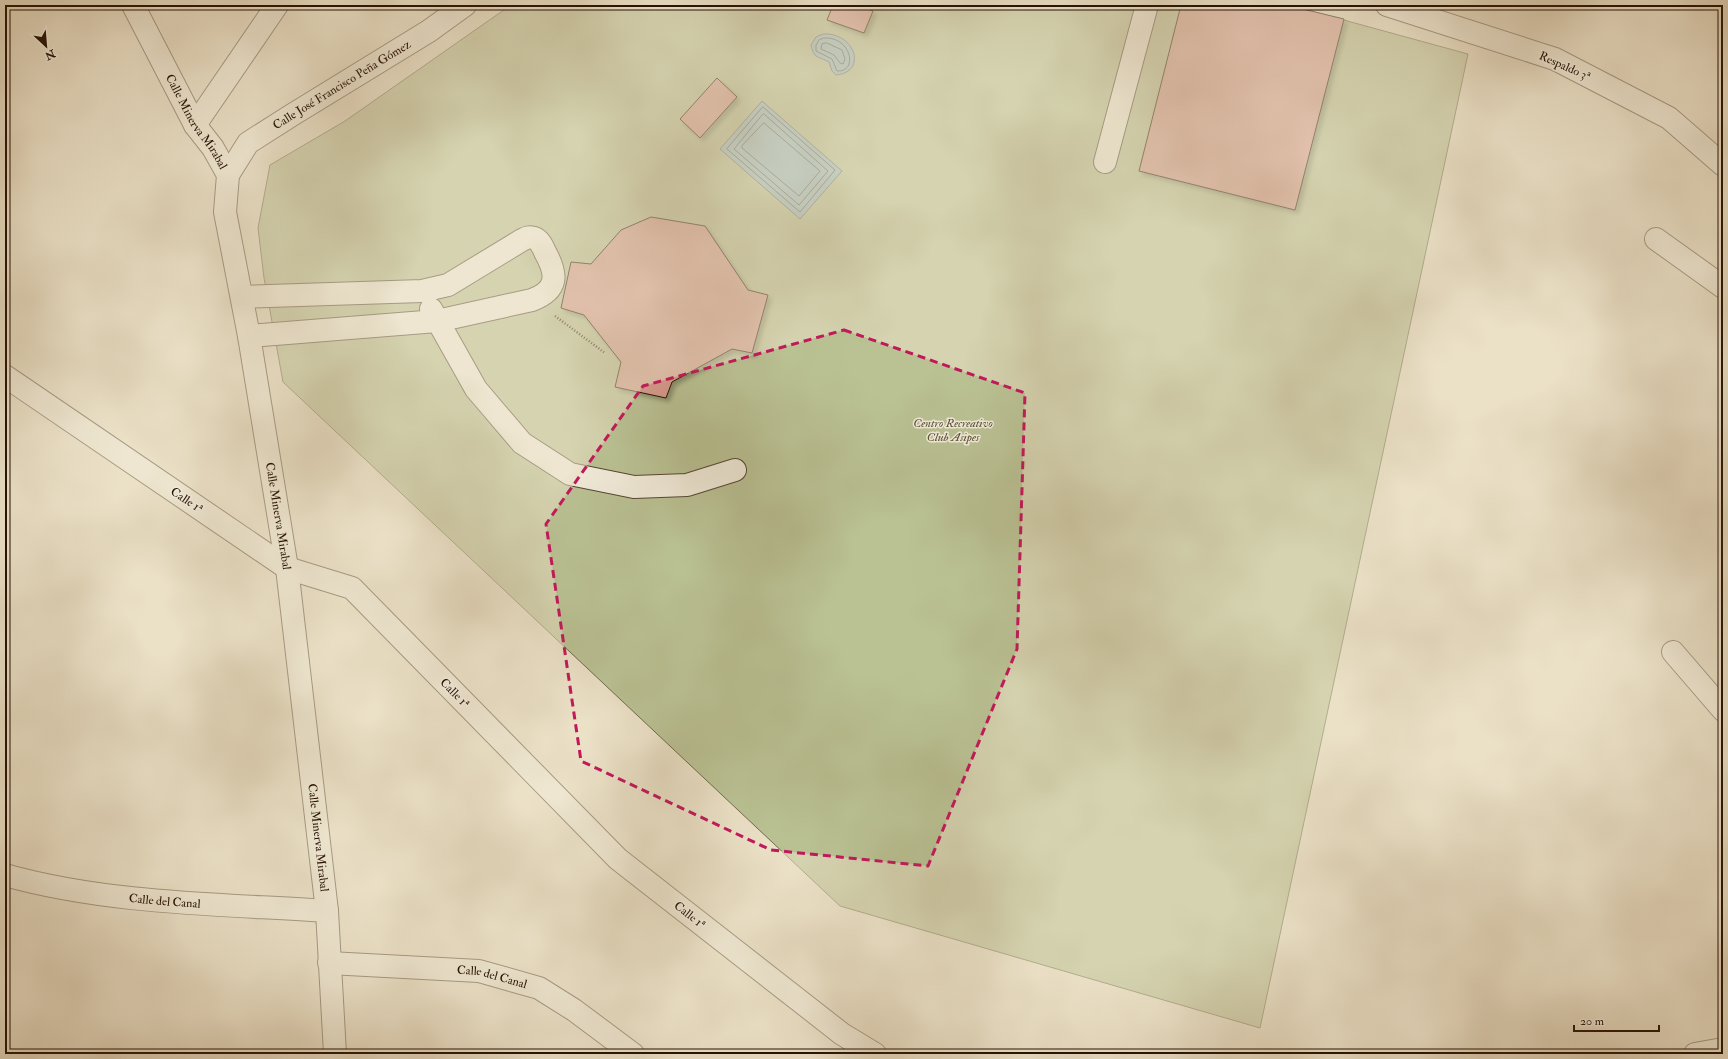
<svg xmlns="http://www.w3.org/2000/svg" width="1728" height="1059" font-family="'IM FELL Double Pica',serif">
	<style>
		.green { fill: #bac294; stroke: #706a4c }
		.water { fill: #9cbbbe; stroke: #6c7774 }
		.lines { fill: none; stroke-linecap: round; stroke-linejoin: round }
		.shore { stroke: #606661; stroke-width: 1 }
		.building { fill: #d79b8e; stroke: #251104; filter: url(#shadow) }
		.minor-casing { stroke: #564535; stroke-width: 24 }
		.path { stroke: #251104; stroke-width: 2.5; stroke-dasharray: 1 2; stroke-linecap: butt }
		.minor { stroke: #f2ecdb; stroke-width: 22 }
		.marked { fill: none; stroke: #c2185b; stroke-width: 3; stroke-dasharray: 8 5; stroke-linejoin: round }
		.labels { text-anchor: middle; stroke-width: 3; stroke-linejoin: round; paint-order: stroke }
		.street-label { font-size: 12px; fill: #251104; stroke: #f2ecdb }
		.park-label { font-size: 12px; font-style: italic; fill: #594f36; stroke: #f2ecdb }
	</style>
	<defs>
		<filter id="shadow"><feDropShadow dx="3.5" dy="3.5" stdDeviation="2" flood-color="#0004"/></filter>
	</defs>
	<rect width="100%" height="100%" fill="#ebe1c7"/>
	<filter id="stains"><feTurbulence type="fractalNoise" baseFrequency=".005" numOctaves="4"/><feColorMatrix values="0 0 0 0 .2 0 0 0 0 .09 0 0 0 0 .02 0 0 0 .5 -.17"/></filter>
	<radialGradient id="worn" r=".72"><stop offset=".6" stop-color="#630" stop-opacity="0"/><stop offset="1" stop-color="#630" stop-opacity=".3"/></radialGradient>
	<!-- green -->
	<path class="green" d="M511,5H1289L1468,54L1260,1028L840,906L283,382L264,278L258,228L270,165L345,121Z"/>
	<!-- water -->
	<path class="water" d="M823,34C855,32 868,72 836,75L832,71L829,62C818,56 814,59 811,45L816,37Z
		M762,101L842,171L800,219L720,149Z"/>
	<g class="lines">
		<!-- shore -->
		<path class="shore" d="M824,38C851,36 859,72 837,71L832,59L816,51V45L819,40Z
			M827,43L842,50L845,59L843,64L840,63L834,55L821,49L822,44Z
			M763,107L835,170L800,212L727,149Z
			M764,114L828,171L799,205L734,149L762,115Z
			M764,123L820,171L799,196L742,148V146Z"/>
	</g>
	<!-- building -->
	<path class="building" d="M833,5H858L873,11L864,33L827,20Z
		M1181,5H1286L1344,19L1295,210L1139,171Z
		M717,78L737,97L700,138L680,119Z
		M651,217L705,226L748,290L768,295L752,353L732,349L672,382L666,398L615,387L621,362L584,315L561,308L571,262L591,264L621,230Z"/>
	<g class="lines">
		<!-- minor casing -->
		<g class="minor-casing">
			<g id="minor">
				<path id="s1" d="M133,5L195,125L213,148L228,175L225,212L249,336L287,568L327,911L335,1054"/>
				<path d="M1387,5L1555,59L1669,118L1723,165"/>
				<path d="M195,125L277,5"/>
				<path d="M1105,162L1147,5"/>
				<path id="s2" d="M228,175L248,143L292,115L429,31L465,5"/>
				<path d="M1656,239L1723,287"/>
				<path d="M242,297L422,291L448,285L522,240C526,238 529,236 534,238C539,239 543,247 545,252C558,275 558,290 532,300L437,321L249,336"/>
				<path d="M431,309L476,389L522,443L570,474L634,487L687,485L735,470"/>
				<path d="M5,376L287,568L352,588L618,859L842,1034L875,1054"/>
				<path d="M1673,652L1723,710"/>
				<path id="s3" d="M5,875C108,904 221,904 327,911"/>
				<path id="s4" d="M329,963L479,971L539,988L574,1010L633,1054"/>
				<path d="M1695,1054L1723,1049"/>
			</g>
		</g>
		<!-- path -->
		<path class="path" d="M555,316L605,353"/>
		<!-- minor -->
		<use href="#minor" class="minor"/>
	</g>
	<!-- marked area -->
	<path d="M0 0H1728V1059H0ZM844,330L1025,393L1017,649L928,866L771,850L581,761L546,524L643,386Z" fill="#ebe1c7" fill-opacity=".55" fill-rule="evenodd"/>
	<path class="marked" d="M844,330L1025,393L1017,649L928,866L771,850L581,761L546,524L643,386Z"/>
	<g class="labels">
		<!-- street labels -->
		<g class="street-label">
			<text transform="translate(1565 66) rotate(24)" y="4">Respaldo 3ª</text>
			<text dy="4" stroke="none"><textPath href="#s2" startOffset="148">Calle José Francisco Peña Gómez</textPath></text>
			<text dy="4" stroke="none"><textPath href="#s1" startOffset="133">Calle Minerva Mirabal</textPath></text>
			<text transform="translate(187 500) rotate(34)" y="4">Calle 1ª</text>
			<text dy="4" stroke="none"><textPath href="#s1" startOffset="541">Calle Minerva Mirabal</textPath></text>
			<text transform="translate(455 693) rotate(45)" y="4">Calle 1ª</text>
			<text dy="4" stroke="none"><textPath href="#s1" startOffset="865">Calle Minerva Mirabal</textPath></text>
			<text dy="4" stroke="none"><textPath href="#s3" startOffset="162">Calle del Canal</textPath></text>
			<text transform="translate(690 915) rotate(38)" y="4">Calle 1ª</text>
			<text dy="4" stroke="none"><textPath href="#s4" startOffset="164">Calle del Canal</textPath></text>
		</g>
		<!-- park labels -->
		<g class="park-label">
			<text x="953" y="427">Centro Recreativo<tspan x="953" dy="14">Club Asipes</tspan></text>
		</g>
	</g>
	<!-- margin -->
	<rect width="1728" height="1059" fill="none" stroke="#ebe1c7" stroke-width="20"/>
	<rect x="6" y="6" width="1716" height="1047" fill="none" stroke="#251104" stroke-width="2"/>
	<rect x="10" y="10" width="1708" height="1039" fill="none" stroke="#251104"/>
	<!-- north arrow -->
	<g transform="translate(46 46) rotate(154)" stroke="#f2ecdb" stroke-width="3" paint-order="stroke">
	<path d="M0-3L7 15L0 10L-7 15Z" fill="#251104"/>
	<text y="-6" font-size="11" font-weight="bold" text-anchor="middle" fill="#251104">N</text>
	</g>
	<!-- scale -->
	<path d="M1574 1025v6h85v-6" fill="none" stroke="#251104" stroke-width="2"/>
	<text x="1580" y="1025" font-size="12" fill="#251104" stroke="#f2ecdb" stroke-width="3" paint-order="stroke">20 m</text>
	<rect width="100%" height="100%" filter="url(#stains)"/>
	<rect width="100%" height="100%" fill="url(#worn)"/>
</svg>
